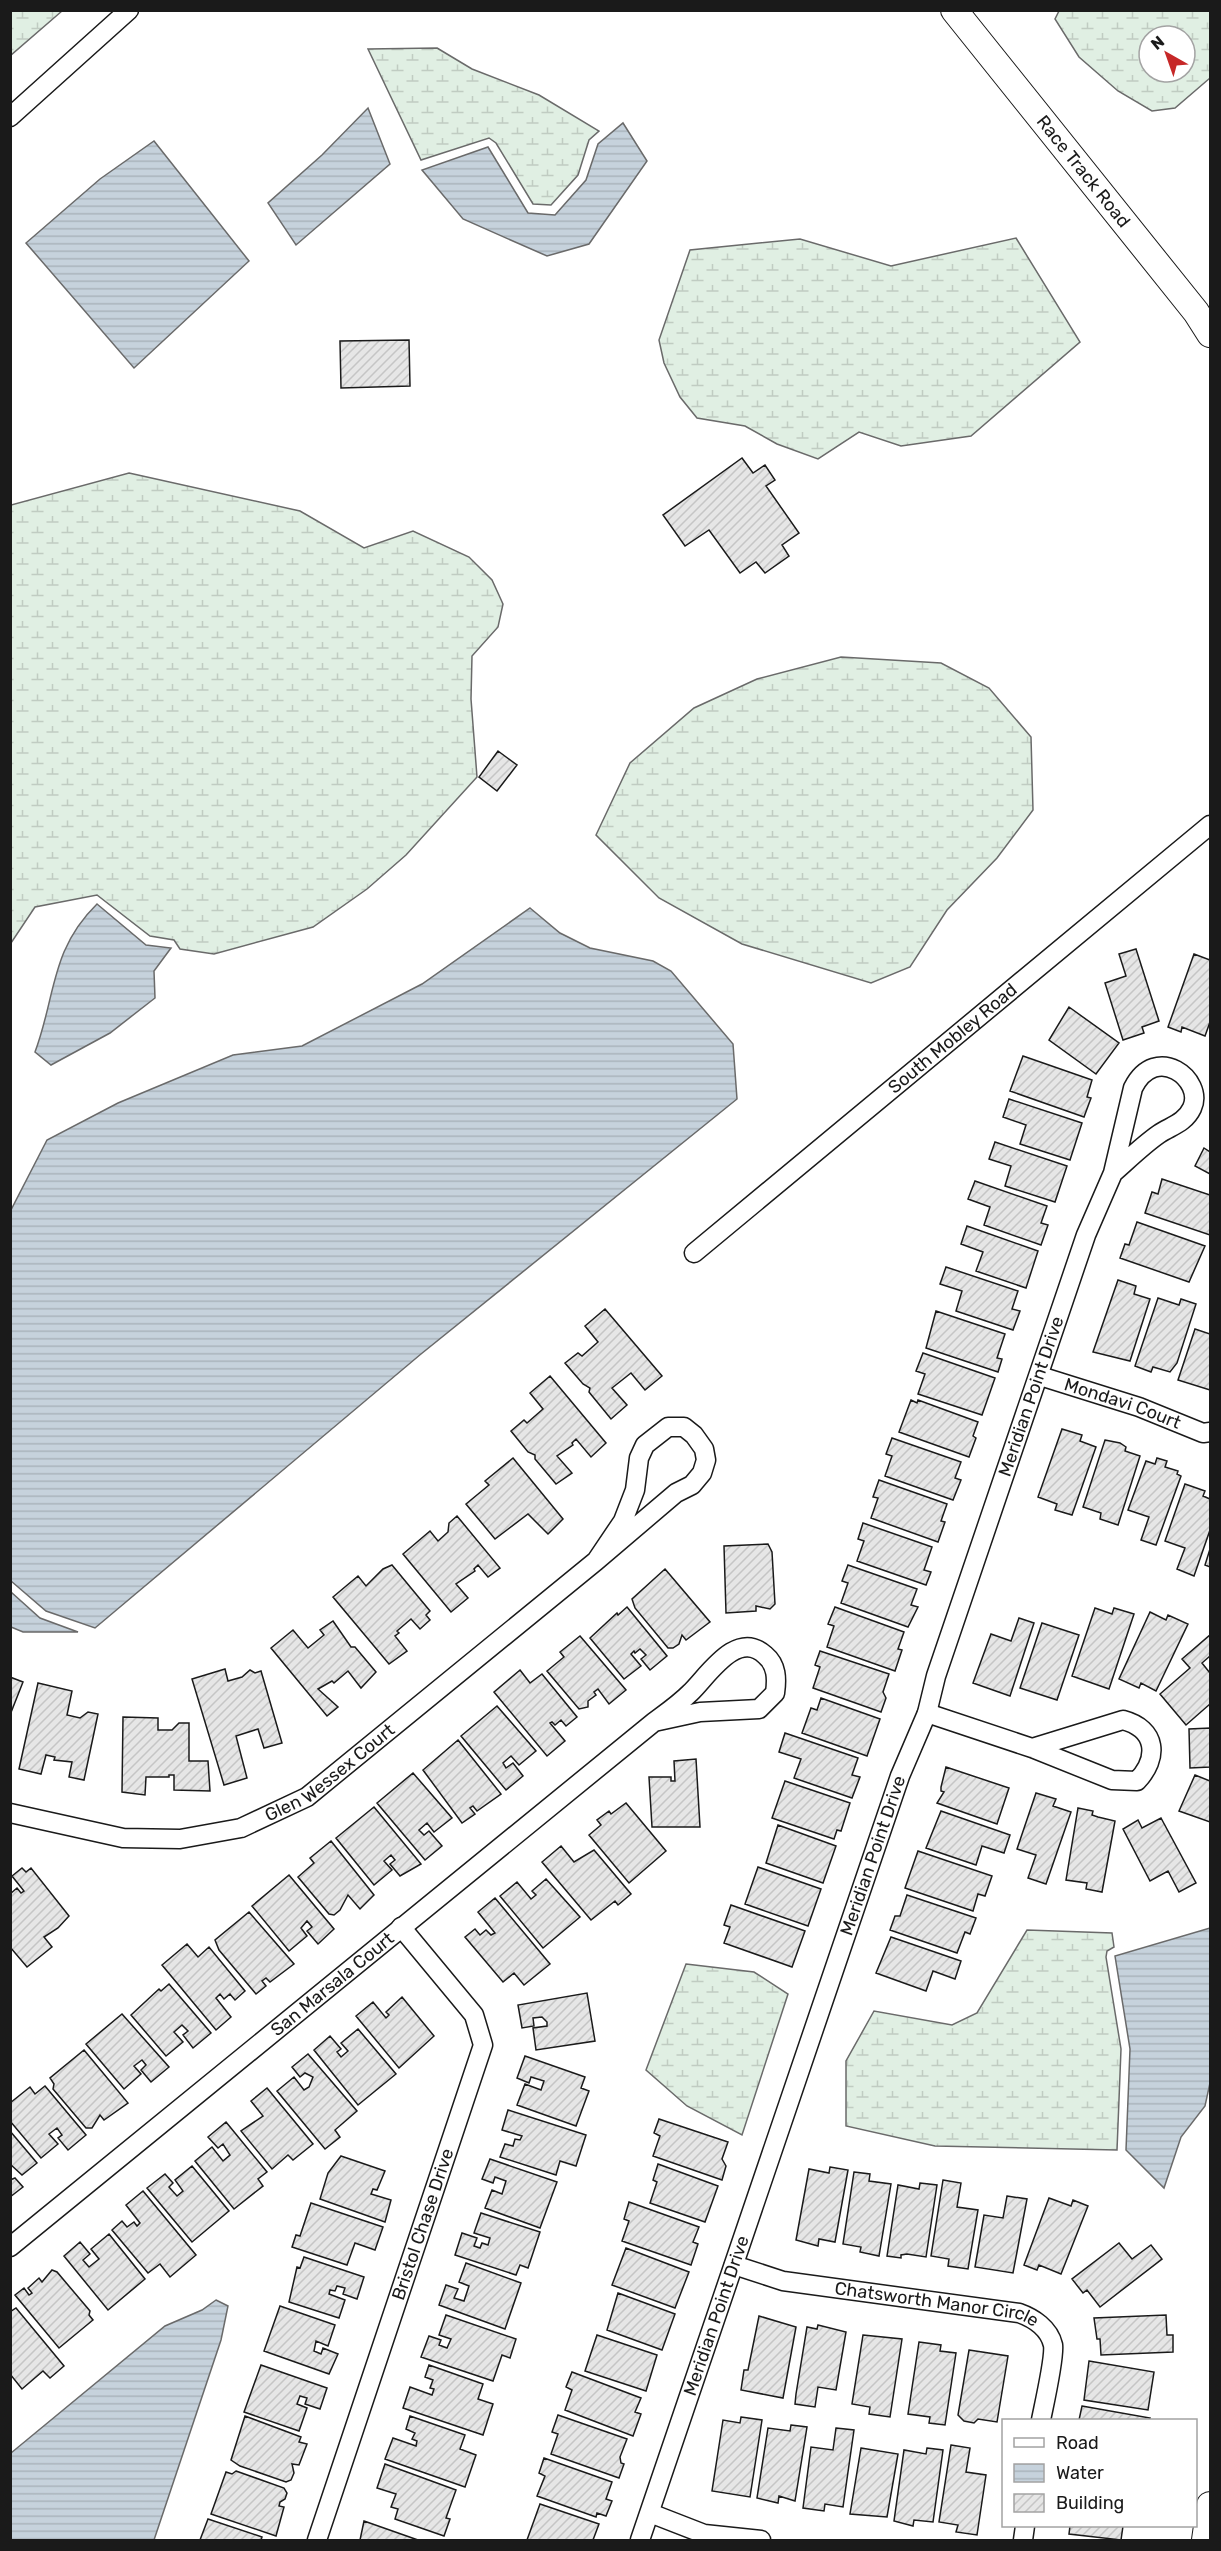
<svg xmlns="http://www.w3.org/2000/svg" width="1221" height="2551" font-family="Rubik,sans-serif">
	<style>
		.wetland { fill: url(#wetland-marsh); stroke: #6a6a6a; stroke-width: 1.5; fill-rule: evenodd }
		.water { fill: url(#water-rules); stroke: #6a6a6a; stroke-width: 1.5 }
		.building { fill: url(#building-hatch); stroke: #1a1a1a; stroke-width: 1.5 }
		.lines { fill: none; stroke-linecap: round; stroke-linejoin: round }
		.street-casing { stroke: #1a1a1a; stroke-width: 21 }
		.secondary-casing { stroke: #1a1a1a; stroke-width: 28 }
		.street { stroke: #fff; stroke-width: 18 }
		.secondary { stroke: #fff; stroke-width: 26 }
		.labels { text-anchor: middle; stroke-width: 4.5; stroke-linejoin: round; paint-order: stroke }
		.street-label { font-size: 18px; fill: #1a1a1a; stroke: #fff }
	</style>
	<defs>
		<pattern id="wetland-marsh" width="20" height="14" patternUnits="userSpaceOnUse" patternTransform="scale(1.5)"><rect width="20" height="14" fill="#e0efe3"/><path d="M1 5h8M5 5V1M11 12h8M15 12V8" fill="none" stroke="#c0ccc2"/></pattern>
		<pattern id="water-rules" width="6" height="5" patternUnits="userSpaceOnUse" patternTransform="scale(1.5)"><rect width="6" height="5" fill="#c6d2dc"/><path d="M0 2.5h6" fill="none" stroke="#aab4bc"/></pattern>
		<pattern id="building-hatch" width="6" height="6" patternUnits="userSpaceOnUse" patternTransform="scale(1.5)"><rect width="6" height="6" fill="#e6e6e6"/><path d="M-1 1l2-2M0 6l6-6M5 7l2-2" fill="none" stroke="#c5c5c5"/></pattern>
	</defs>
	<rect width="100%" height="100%" fill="#fff"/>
	<!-- wetland -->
	<path class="wetland" d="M11,10H62V11L11,55Z
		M1059,11H1210V78L1175,108L1152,111L1118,91L1079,57L1055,19ZM1149,36H1185V72H1149Z
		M437,48L472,69L539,95L599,131L589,140L578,175L551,205L533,204L496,143L489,138L421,160L368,49Z
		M1016,238L1080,342L971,436L901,446L859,432L818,459L777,444L745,426L697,418L680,397L664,363L659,340L690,250L800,239L891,266Z
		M129,473L300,511L364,548L413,531L469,557L492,580L503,604L498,627L472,656L471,699L477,777L406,855L367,889L313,927L214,954L180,949L174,940L150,936L97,895L35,907L11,943V505Z
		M841,657L941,663L989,688L1031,737L1033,810L997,858L947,910L910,967L871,983L742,944L659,898L596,835L630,763L694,708L757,679Z
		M1027,1930L1112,1933L1114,1947L1107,1951L1106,1957L1121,2049L1117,2150L935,2146L846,2126V2061L874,2011L952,2025L977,2013Z
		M686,1964L754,1972L788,1994L742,2135L687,2106L646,2070Z"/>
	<!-- water -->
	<path class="water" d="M368,108L390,164L296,245L268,203L322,155Z
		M623,123L647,161L589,244L547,256L463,219L422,170L488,147L528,213L555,215L586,180L598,144Z
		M154,141L249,261L134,368L26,243L100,179Z
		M97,904L146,945L171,948L154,971L155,998L110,1033L51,1065L35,1052C56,996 50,950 97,904Z
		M530,908L560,933L590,948L653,961L671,971L733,1044L737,1099L421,1354L95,1628L46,1611L11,1581V1210L47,1140L118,1103L233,1055L302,1046L422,984Z
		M11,1592L40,1618L78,1632H23L11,1627Z
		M1210,1928V2083L1205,2106L1181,2137L1164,2188L1126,2150L1130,2049L1115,1956Z
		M216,2300L228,2306L221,2340L154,2540H11V2453L165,2326L202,2310Z"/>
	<!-- building -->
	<path class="building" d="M409,340L410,386L341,388L340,341Z
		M742,458L753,473L765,465L775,480L766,486L799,533L782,545L789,556L765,573L756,562L740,573L709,530L685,546L663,515Z
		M498,751L517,765L497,791L479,777Z
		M1136,949L1159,1021L1142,1027L1144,1033L1123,1040L1105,983L1126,976L1119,954Z
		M1194,954L1210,960V1022L1205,1036L1182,1027L1181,1032L1168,1027Z
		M1069,1007L1119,1043L1096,1074L1049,1040Z
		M1023,1056L1092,1080L1087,1097L1091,1098L1084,1117L1010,1091Z
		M1009,1099L1082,1123L1070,1160L1020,1144L1026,1125L1003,1117Z
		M995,1142L1067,1166L1055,1202L1005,1186L1011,1166L989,1159Z
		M1204,1148L1210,1152V1174L1195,1166Z
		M1162,1179L1210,1195V1235L1145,1213L1152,1192L1158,1194Z
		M975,1181L1047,1206L1041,1223L1048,1225L1041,1245L984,1225L990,1207L968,1199Z
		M1137,1222L1205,1246L1189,1282L1120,1258L1125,1244L1129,1245Z
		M967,1226L1038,1251L1026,1288L976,1271L983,1252L961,1244Z
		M946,1267L1018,1291L1012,1309L1020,1311L1013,1330L956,1311L962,1291L940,1284Z
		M1118,1280L1136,1286L1134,1294L1150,1299L1130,1361L1093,1352Z
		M1158,1298L1179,1305L1181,1299L1196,1304L1177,1363L1170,1372L1153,1367L1151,1372L1135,1366Z
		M605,1309L662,1376L645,1390L631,1373L612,1388L627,1405L611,1419L589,1392L590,1388L583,1384L565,1363L578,1353L582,1356L598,1342L585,1326Z
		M936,1311L1005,1334L997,1358L1002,1359L998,1372L926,1348Z
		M1195,1329L1210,1334V1390L1178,1380Z
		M923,1353L995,1378L982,1415L918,1394L925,1374L916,1371Z
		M550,1376L606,1443L591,1457L576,1439L572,1443L573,1445L557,1456L572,1473L556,1484L535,1459V1455L528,1452L511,1431L524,1420L527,1423L543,1409L530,1393Z
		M911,1400L917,1403L918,1400L978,1422L973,1436L976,1438L969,1457L899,1432Z
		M1062,1429L1082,1435L1080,1441L1096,1447L1072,1515L1055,1510L1057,1504L1038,1497Z
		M892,1438L961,1462L955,1478L961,1480L953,1500L885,1476L892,1456L886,1454Z
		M1105,1440L1120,1443L1126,1447L1125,1451L1140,1456L1118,1525L1100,1519L1101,1513L1083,1507Z
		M513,1458L563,1519L548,1534L528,1514L495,1539L466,1504L489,1485L485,1481Z
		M1157,1458L1167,1461L1165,1467L1178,1471L1177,1474L1181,1476L1156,1545L1141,1540L1149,1517L1128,1510L1146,1461L1155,1464Z
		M879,1480L947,1504L941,1521L945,1522L938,1542L871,1518L878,1498L873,1497Z
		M1185,1484L1205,1491L1203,1496L1210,1499V1530L1194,1576L1177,1569L1185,1548L1165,1541Z
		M457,1516L500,1568L488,1577L478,1565L474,1569L475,1571L456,1584L468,1598L451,1612L403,1554L430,1531L438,1541L448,1532L449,1523Z
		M863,1523L932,1547L924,1570L931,1572L926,1585L857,1561L864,1541L858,1539Z
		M768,1544L772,1552L775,1604L770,1609L756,1606V1611L726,1613L724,1546Z
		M1210,1549V1567L1205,1565Z
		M392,1565L430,1611L426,1615L430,1620L420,1629L411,1619L397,1631L399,1633L395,1636L407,1651L389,1664L333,1597L358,1576L366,1586L383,1569Z
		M848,1565L917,1589L911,1605L918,1607L908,1627L841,1603L848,1583L842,1581Z
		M665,1569L710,1622L686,1640L682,1635L679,1644L673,1648H668L635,1608L632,1599Z
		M627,1607L667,1656L650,1670L641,1659L646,1655L640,1649L635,1653L634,1651L631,1654L641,1666L624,1679L590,1638L617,1613L618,1615Z
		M835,1607L904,1632L898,1649L902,1650L895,1671L827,1647L834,1626L828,1624Z
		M1095,1608L1112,1614L1114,1608L1134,1614L1109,1689L1072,1676Z
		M1150,1612L1166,1620L1168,1615L1188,1624L1156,1691L1141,1683L1139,1688L1119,1679Z
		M1019,1618L1034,1623L1010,1696L973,1683L991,1634L1011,1641Z
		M333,1621L351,1647H355L376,1672L361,1688L348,1671L334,1683L332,1681L318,1689L338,1707L327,1716L271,1648L293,1630L308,1648L324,1635L320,1630Z
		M1042,1623L1079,1635L1057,1700L1020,1688Z
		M1210,1635V1656L1202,1663L1210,1673V1704L1186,1725L1160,1694L1190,1668L1182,1659Z
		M580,1636L626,1690L609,1704L598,1689L594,1692L596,1695L588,1701V1707L579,1709L547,1671L564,1657L560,1652Z
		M820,1651L889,1674L883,1692L886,1698L881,1712L813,1688L820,1667L815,1665Z
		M225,1669L228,1681L242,1677L250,1670L255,1673L261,1671L282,1743L264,1748L258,1729L236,1736L247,1778L224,1785L192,1679Z
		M520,1670L530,1683L542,1674L577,1717L566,1726L561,1720L555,1725L552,1722L550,1723L565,1741L547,1756L494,1692Z
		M10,1677L23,1682L10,1715Z
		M38,1683L72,1691L67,1715L80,1718L88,1712L98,1714L84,1780L69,1777L72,1762L54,1760L55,1757L46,1755L41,1774L19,1769Z
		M821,1698L880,1719L867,1756L802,1733L811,1708L817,1710Z
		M497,1706L536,1751L519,1765L511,1756L503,1763L506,1768L513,1763L523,1776L506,1790L461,1736Z
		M123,1717L158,1718V1730H172L179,1723H189V1761H208L210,1791L174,1790V1775H169V1777H146L145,1795L122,1792Z
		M1210,1728V1767L1190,1768L1189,1729Z
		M785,1733L858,1758L852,1775L860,1777L852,1798L794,1778L801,1759L779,1752Z
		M458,1740L501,1794L477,1811L473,1806L470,1808L475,1814L462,1823L423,1770Z
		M696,1759L700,1827H652L649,1777H671V1781H675L674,1761Z
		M946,1767L1009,1788L997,1824L937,1803L944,1792L941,1791V1787Z
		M413,1773L452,1818L434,1832L427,1823L419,1830L424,1835L429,1831L442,1846L425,1860L377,1803Z
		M1195,1775L1210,1781V1822L1179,1811Z
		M785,1781L850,1803L841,1831L837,1830L834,1839L772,1818Z
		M1036,1793L1056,1799L1053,1806L1071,1812L1046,1884L1028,1878L1036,1855L1017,1849Z
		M626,1803L666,1851L629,1883L589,1835L601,1825L597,1820L609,1811L611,1814Z
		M374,1807L421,1864L400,1876L390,1864L395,1860L391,1855L384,1861L392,1870L374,1885L336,1838Z
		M1078,1808L1093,1811L1092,1815L1098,1817L1115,1821L1102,1892L1086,1889L1087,1883L1066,1880Z
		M941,1811L1010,1835L1004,1853L982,1846L976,1865L926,1848Z
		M1161,1818L1196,1883L1179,1892L1168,1871L1150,1881L1123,1829L1138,1820L1142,1828Z
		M778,1825L836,1846L823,1883L766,1863Z
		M331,1841L374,1895L360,1909L348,1895L340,1910L334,1915L329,1914L298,1877L314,1863L310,1858Z
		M561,1846L574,1862L594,1850L631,1894L618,1905L615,1901L591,1920L542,1862Z
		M918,1851L992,1876L985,1896L978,1894L973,1911L905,1888Z
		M758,1867L821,1889L808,1926L745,1904Z
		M22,1868L26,1872L31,1868L69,1916L58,1928L44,1937L52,1947L27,1967L10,1947V1894L17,1888L21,1893L24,1891L12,1876Z
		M289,1875L334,1929L318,1944L307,1931L312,1927L307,1921L301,1928L307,1936L289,1951L252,1906Z
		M546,1879L580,1917L543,1948L500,1896L517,1882L531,1899L536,1895L532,1891Z
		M907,1895L976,1918L970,1934L965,1932L957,1953L890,1930L895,1916H900Z
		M495,1898L550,1964L524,1985L514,1973L503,1982L465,1937L475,1929L480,1935L486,1930L491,1935L495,1933L478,1912Z
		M731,1905L805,1931L792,1967L724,1943L730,1927L724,1925Z
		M249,1912L294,1964L270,1982L266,1978L262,1981L266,1986L256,1994L219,1950L215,1940Z
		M891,1937L961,1961L955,1979L933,1971L926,1991L876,1973Z
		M187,1944L198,1957L209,1947L245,1991L235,2000L230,1994L224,1999L220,1994L216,1998L231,2017L216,2030L162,1965Z
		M169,1984L211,2033L193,2048L183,2035L188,2031L182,2025L174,2032L183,2042L166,2056L131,2015L159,1989L161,1991Z
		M587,1993L595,2041L536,2050L533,2028L547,2026V2022L542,2017L533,2018L534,2026L522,2028L518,2005Z
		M402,1997L434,2036L399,2068L356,2016L373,2002L386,2018L389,2015L386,2012Z
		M122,2014L169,2067L151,2082L141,2070L146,2065L142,2060L134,2066L141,2074L124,2089L86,2044Z
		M358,2029L396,2074L358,2105L314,2050L330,2036L341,2049L337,2052L341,2057L348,2051L341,2043Z
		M84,2050L128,2103L104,2120L100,2115L92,2128H86L53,2089L54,2084L50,2078Z
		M308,2054L357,2111L335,2130L340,2137L325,2149L277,2091L294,2077L304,2090L309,2087L313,2077L305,2073L300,2077L292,2067Z
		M525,2056L585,2077L581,2088L589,2091L576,2126L517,2105L525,2084L541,2090L544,2081L531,2077L529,2083L517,2078Z
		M45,2086L86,2135L68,2150L58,2138L62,2135L57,2128L49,2134L58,2144L41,2158L10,2121V2103L30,2087L35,2094Z
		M267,2088L313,2144L293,2160L288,2155L272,2169L241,2131L263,2116L251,2101Z
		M508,2110L586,2135L576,2166L560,2161L556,2175L500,2157L505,2144L513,2146L515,2139L520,2140L522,2136L502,2130Z
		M659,2119L728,2142L722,2159L726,2166L722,2180L653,2156L660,2136L654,2133Z
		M226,2122L267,2172L258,2179L263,2186L234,2209L195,2161L212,2147L223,2161L230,2155L223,2144L218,2148L208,2137Z
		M10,2131L37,2163L22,2175L10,2164Z
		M341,2156L385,2171L377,2190L373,2189L371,2194L391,2200L385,2222L320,2199L328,2173Z
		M490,2159L557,2182L540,2228L485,2208L492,2190L502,2194L506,2181L495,2177L493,2183L482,2179Z
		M658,2164L718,2186L705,2222L650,2203L657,2182L653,2180Z
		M192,2166L229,2211L192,2242L147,2188L165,2174L173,2183L169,2187L177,2196L183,2191L175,2180Z
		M830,2167L848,2170L835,2242L819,2239L818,2246L796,2240L809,2169L829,2173Z
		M854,2172L870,2174L869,2181L891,2184L879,2256L860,2252L861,2247L843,2244Z
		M15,2178L23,2187L10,2197V2180Z
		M943,2180L961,2183L957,2207L978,2210L968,2269L948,2266L949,2259L931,2256Z
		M920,2183L937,2185L926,2257L907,2254L901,2255V2258L887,2256L898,2185L919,2189Z
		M143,2191L196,2255L170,2277L160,2264L148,2273L112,2230L122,2221L127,2227L134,2222L137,2226L140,2223L126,2205Z
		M1007,2196L1027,2199L1013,2273L975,2267L984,2215L1003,2218Z
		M1049,2198L1071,2206L1073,2200L1088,2206L1061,2274L1039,2265L1037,2270L1024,2265Z
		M629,2202L699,2227L693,2242L698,2244L691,2265L622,2241L629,2221L624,2219Z
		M311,2203L383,2227L375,2250L355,2243L347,2265L292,2247L296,2235L300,2236Z
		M481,2213L540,2232L528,2268L520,2265L516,2275L455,2255L462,2233L477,2238L474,2246L480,2248L482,2243L488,2245L490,2238L474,2233Z
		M109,2234L145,2279L108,2310L64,2256L80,2242L90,2254L83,2260L89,2267L99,2259L91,2249Z
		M1119,2243L1132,2259L1151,2245L1162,2259L1100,2307L1087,2290L1083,2293L1072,2279Z
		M626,2248L689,2272L675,2308L612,2285Z
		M304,2257L364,2277L357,2299L343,2294L345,2288L337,2286L335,2291L330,2290L329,2294L345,2300L339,2318L289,2302L297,2267L300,2268Z
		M466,2263L521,2283L505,2329L439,2305L446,2285L458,2289L454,2298L464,2301L469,2286L459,2282Z
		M52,2270L57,2272L90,2311L89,2315L93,2320L59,2348L15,2295L24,2288L29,2295L32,2293L28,2288L39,2278L42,2282Z
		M618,2293L675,2314L662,2350L607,2330Z
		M280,2306L335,2325L328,2346L316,2341L314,2351L321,2354L323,2348L338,2354L329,2374L264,2351Z
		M16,2308L64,2366L50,2378L43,2371L22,2389L10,2374V2312Z
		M446,2315L516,2339L510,2358L502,2355L493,2381L421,2357L429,2336L441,2340L439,2345L447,2348L451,2339L439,2335Z
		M1166,2315L1167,2335H1173V2352L1101,2355L1100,2339H1097L1094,2318Z
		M759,2316L796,2327L783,2398L741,2390L744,2370H748Z
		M818,2325L846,2332L836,2390L818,2387L815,2407L795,2404L796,2394L807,2327L817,2329Z
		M597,2335L657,2355L646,2391L585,2371Z
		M863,2335L902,2339L890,2417L869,2414L870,2407L852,2404Z
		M919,2342L941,2345L940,2351L956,2353L945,2425L929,2423L930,2417L908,2414Z
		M969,2350L1008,2356L997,2422L978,2419L974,2423L964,2421L958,2415Z
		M1089,2361L1154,2372L1148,2410L1084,2400Z
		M261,2365L327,2388L320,2409L305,2404L307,2398L300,2396L297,2404L307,2408L299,2431L244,2412Z
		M429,2365L483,2384L478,2399L493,2404L483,2435L403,2408L410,2387L432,2395L434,2389L430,2388L433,2380L425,2377Z
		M572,2372L641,2398L635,2412L641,2414L633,2436L565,2410L572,2390L566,2387Z
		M1082,2406L1150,2418L1149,2420H1079Z
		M558,2415L627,2439L620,2457L621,2463L624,2464L619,2478L551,2454L558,2434L552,2432Z
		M245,2416L301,2437L299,2442L307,2444L299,2465L292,2464L294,2473L291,2480L286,2482L240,2466L231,2460Z
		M410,2416L465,2435L460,2449L476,2455L465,2487L385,2459L393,2438L416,2446L417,2441L412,2439L415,2433L406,2429Z
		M741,2417L762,2420L750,2497L712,2491L723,2420L740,2423Z
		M791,2425L807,2427L795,2501L779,2496L778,2503L757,2498L768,2428L790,2431Z
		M836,2428L854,2430L843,2507L825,2504L824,2511L803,2508L811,2447L833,2450Z
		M951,2445L970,2448L966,2472L986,2475L977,2535L956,2532L958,2525L939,2522Z
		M861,2448L898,2454L887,2517L850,2514Z
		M927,2448L943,2450L933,2522L914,2520L913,2526L894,2521L904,2450L926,2454Z
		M544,2458L612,2482L606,2499L612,2501L606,2516L597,2513L596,2517L537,2496L545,2476L539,2473Z
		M385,2464L456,2490L446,2518L450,2519L444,2536L395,2519L398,2509L391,2507L396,2494L377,2488Z
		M236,2471L284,2488L287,2493L285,2499L280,2502L279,2506L284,2507L276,2536L211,2514L226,2472L232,2474Z
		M540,2504L599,2524L593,2540H527Z
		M208,2519L262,2537L261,2540H200Z
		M364,2521L418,2540H360Z
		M1070,2526H1123L1121,2540L1069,2534Z"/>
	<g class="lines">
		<!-- street casing -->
		<g class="street-casing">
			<g id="street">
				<path d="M10,117L129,10"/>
				<path id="s1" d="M694,1253L1210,825"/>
				<path id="s2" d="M1040,1376L1139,1407L1203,1433L1210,1432"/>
				<path d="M927,1713L1032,1748L1112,1780L1137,1781C1159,1758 1157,1729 1123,1720L1032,1748"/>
				<path id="s3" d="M10,1813L123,1838L180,1839L241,1828L307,1797L596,1561L676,1493L692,1485L702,1473L706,1460L704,1449L694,1435L684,1427H668L645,1445L639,1458L635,1490L623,1521L596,1561"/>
				<path id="s4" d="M10,2247L654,1722C666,1713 679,1704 690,1693C708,1676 736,1629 765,1655C777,1665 777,1679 775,1693L759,1709L700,1712L654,1722"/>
				<path id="s5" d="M734,2265L783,2281L1019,2313C1033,2318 1049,2328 1053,2345C1055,2357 1044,2405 1041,2420"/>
				<path d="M650,2513L704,2534L761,2540"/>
				<path id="s6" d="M317,2540L483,2045L474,2015L401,1927"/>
				<path id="s7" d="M640,2540L900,1776L927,1713L936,1676L1086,1235L1113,1173L1133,1088C1156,1042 1205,1080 1192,1108C1185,1123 1171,1126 1159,1134C1143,1145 1128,1160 1113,1173"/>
				<path d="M1023,2540L1025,2526"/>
			</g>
		</g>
		<!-- secondary casing -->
		<g class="secondary-casing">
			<g id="secondary">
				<path id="s8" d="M954,10L1196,312L1210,334"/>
				<path d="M1205,2540L1210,2505"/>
			</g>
		</g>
		<!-- street -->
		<use href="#street" class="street"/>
		<!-- secondary -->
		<use href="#secondary" class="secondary"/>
	</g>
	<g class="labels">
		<!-- street labels -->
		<g class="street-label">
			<text dy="6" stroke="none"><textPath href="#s8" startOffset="207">Race Track Road</textPath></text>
			<text dy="6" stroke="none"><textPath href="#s1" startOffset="336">South Mobley Road</textPath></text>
			<text dy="6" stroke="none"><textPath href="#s7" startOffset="1209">Meridian Point Drive</textPath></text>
			<text dy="6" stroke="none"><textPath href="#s2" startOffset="87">Mondavi Court</textPath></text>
			<text dy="6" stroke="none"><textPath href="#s3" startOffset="340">Glen Wessex Court</textPath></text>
			<text dy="6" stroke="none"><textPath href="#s7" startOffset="723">Meridian Point Drive</textPath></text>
			<text dy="6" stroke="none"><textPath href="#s4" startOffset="416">San Marsala Court</textPath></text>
			<text dy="6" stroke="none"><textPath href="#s6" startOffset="333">Bristol Chase Drive</textPath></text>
			<text dy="6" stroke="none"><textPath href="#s5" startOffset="207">Chatsworth Manor Circle</textPath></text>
			<text dy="6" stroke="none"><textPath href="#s7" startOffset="237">Meridian Point Drive</textPath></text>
		</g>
	</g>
	<!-- border -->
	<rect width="1221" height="2551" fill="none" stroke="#1a1a1a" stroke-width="24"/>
	<!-- legend -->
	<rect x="1002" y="2419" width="195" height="108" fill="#ffffff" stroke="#a3a3a3" stroke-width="1.5"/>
	<rect x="1014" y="2438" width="30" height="9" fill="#ffffff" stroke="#a3a3a3" stroke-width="1.5"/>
	<text x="1056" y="2449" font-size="18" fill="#1a1a1a">Road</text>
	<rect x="1014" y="2464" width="30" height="18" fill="url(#water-rules)" stroke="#a3a3a3" stroke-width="1.5"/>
	<text x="1056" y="2479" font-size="18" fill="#1a1a1a">Water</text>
	<rect x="1014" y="2494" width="30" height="18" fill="url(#building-hatch)" stroke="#a3a3a3" stroke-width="1.5"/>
	<text x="1056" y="2509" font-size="18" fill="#1a1a1a">Building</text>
	<!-- north arrow -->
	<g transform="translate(1167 54) rotate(320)"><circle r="28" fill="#ffffff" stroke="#a3a3a3" stroke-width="1.5"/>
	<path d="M0-4.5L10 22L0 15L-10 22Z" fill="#c62828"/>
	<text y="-9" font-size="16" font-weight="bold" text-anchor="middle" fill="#1a1a1a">N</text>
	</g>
</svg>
